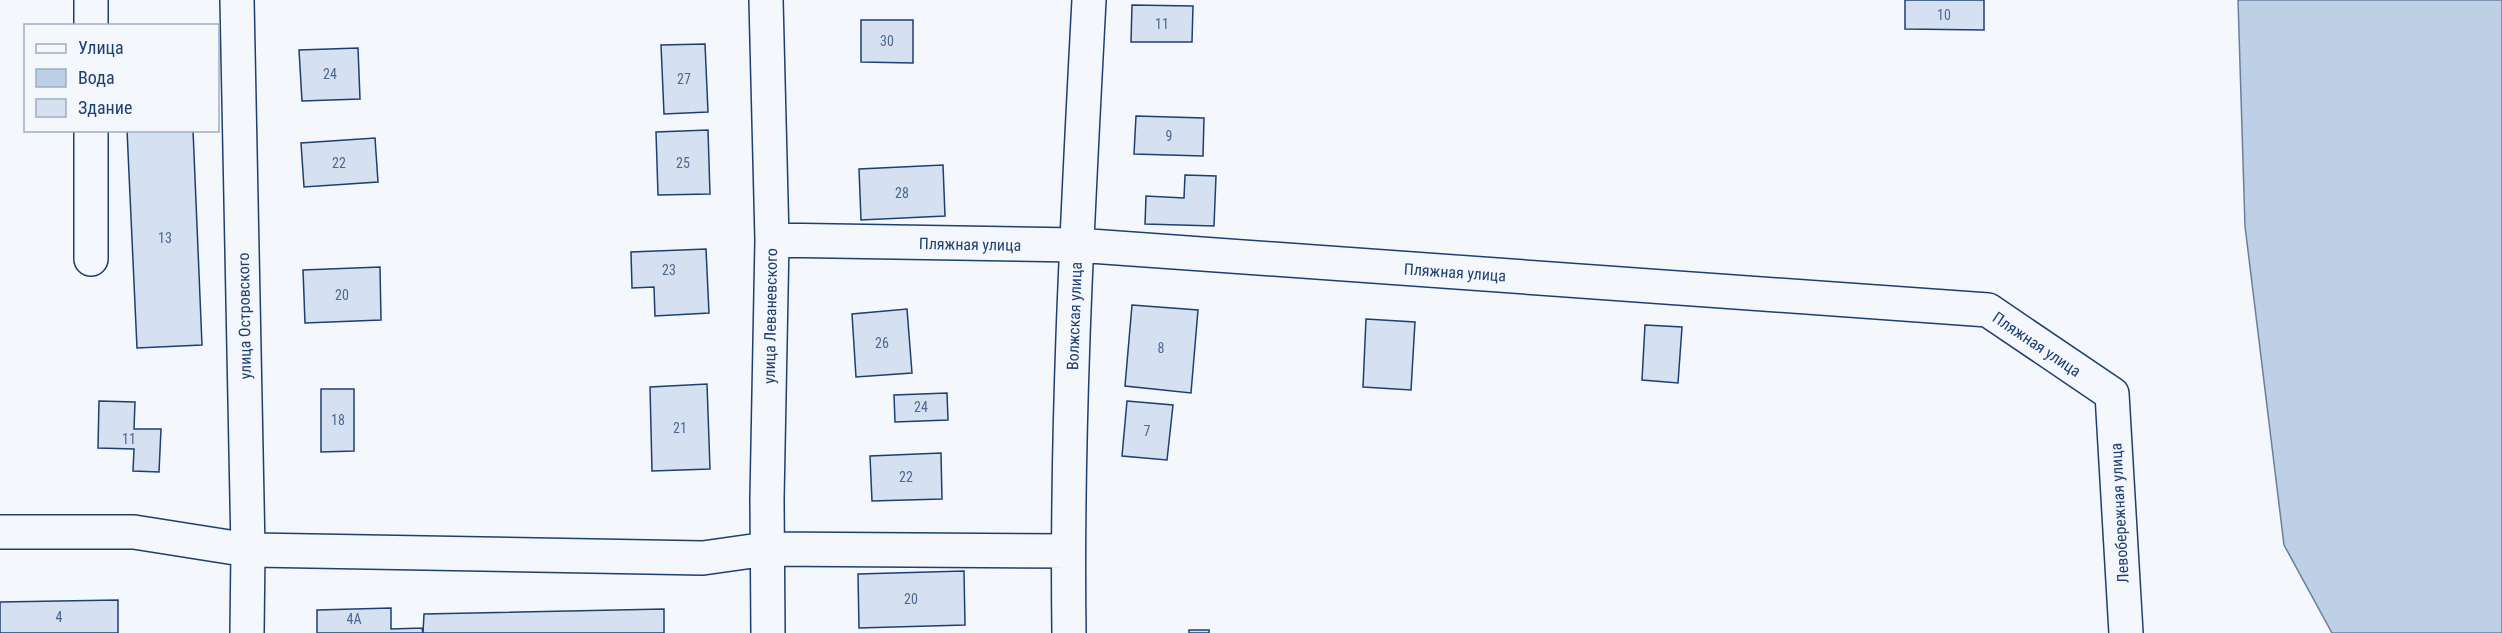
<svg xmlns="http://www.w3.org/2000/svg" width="2502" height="633" font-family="'Roboto Condensed',sans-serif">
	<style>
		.water { fill: #bed0e5; stroke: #687fa3; stroke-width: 1.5 }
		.building { fill: #d5e0f0; stroke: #1d3f73; stroke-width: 1.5 }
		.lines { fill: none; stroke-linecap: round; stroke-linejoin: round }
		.minor-casing { stroke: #1d3f73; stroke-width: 36 }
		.minor { stroke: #f4f7fb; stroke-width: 33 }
		.labels { text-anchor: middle; stroke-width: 4.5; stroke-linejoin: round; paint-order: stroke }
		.number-label { font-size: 14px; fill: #4b6792 }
		.street-label { font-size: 16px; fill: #1d3f73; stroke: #f4f7fb }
	</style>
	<rect width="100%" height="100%" fill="#f4f7fb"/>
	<!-- water -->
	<path class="water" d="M2238,0H2502V633H2332L2284,545L2245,226Z"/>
	<!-- building -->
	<path class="building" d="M1905,0H1984V30L1905,29Z
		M1132,5L1193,6L1192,42H1131Z
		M861,20H913V63L861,62Z
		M705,44L708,112L664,114L661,45Z
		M358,48L360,99L302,101L299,50Z
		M1136,116L1204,118L1203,156L1134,154Z
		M127,130H193L202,345L137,348Z
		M708,130L710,194L658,195L656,132Z
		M375,138L378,182L304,187L301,143Z
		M943,165L945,216L861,220L859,169Z
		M1185,175L1216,176L1214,226L1145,224L1146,196L1184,198Z
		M706,249L709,313L655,316L654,287L632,288L631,252Z
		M380,267L381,320L305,323L303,270Z
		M1132,305L1198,310L1191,393L1125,386Z
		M907,309L912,373L856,377L852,314Z
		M1366,319L1415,322L1411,390L1363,387Z
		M1645,325L1682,327L1678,383L1642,380Z
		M707,384L710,469L652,471L650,387Z
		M321,389H354V451L321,452Z
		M947,393L948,420L895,422L894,395Z
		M99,401L135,402L134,429H161L159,472L133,471L134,449L98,448Z
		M1127,401L1173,405L1167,460L1122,456Z
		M941,453L942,499L872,501L870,456Z
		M964,571L965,625L859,628L858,574Z
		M118,600V633H0V602Z
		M391,608V629L422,628L423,633H317V610Z
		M664,609V633H423L424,614Z
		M1189,630H1209V633H1189Z"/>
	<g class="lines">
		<!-- minor casing -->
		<g class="minor-casing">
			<path id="minor" d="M91,0V26
				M237,0L248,550L247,633
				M766,0L772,240L767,499L768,633
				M91,130V259
				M772,240L1076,245L1988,310L2112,394L2126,633
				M0,532H134L248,550L703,558L767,549L1068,551
				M1069,633C1066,422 1078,211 1089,0"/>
		</g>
		<!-- minor -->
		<use href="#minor" class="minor"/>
	</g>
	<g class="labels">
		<!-- number labels -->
		<g class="number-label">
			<text x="1944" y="20">10</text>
			<text x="1162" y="29">11</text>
			<text x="887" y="46">30</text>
			<text x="330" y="79">24</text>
			<text x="684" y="84">27</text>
			<text x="1169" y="141">9</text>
			<text x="339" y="168">22</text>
			<text x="683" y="168">25</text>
			<text x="902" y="198">28</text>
			<text x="165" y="243">13</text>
			<text x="669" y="275">23</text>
			<text x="342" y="300">20</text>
			<text x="882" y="348">26</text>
			<text x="1161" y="353">8</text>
			<text x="921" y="412">24</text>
			<text x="338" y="425">18</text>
			<text x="680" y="433">21</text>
			<text x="1147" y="436">7</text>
			<text x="129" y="444">11</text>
			<text x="906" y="482">22</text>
			<text x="911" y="604">20</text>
			<text x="59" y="622">4</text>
			<text x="354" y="624">4А</text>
		</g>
		<!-- street labels -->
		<g class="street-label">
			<text transform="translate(970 244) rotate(1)" y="6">Пляжная улица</text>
			<text transform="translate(1455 272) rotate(4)" y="6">Пляжная улица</text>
			<text transform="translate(244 316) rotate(-91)" y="6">улица Островского</text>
			<text transform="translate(770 316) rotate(-89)" y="6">улица Леваневского</text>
			<text transform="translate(1074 316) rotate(-88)" y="6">Волжская улица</text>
			<text transform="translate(2037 344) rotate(34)" y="6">Пляжная улица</text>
			<text transform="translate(2119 513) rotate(-93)" y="6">Левобережная улица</text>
		</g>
	</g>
	<!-- legend -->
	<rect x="24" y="24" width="195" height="108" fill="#f4f7fb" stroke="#9eadc5" stroke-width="1.5"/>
	<rect x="36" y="44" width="30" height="9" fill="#f4f7fb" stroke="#9eadc5" stroke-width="1.5"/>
	<text x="78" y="54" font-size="18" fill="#1d3f73">Улица</text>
	<rect x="36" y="69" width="30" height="18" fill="#bed0e5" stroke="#9eadc5" stroke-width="1.5"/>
	<text x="78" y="84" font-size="18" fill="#1d3f73">Вода</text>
	<rect x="36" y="99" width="30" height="18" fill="#d5e0f0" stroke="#9eadc5" stroke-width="1.5"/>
	<text x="78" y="114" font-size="18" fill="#1d3f73">Здание</text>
</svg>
